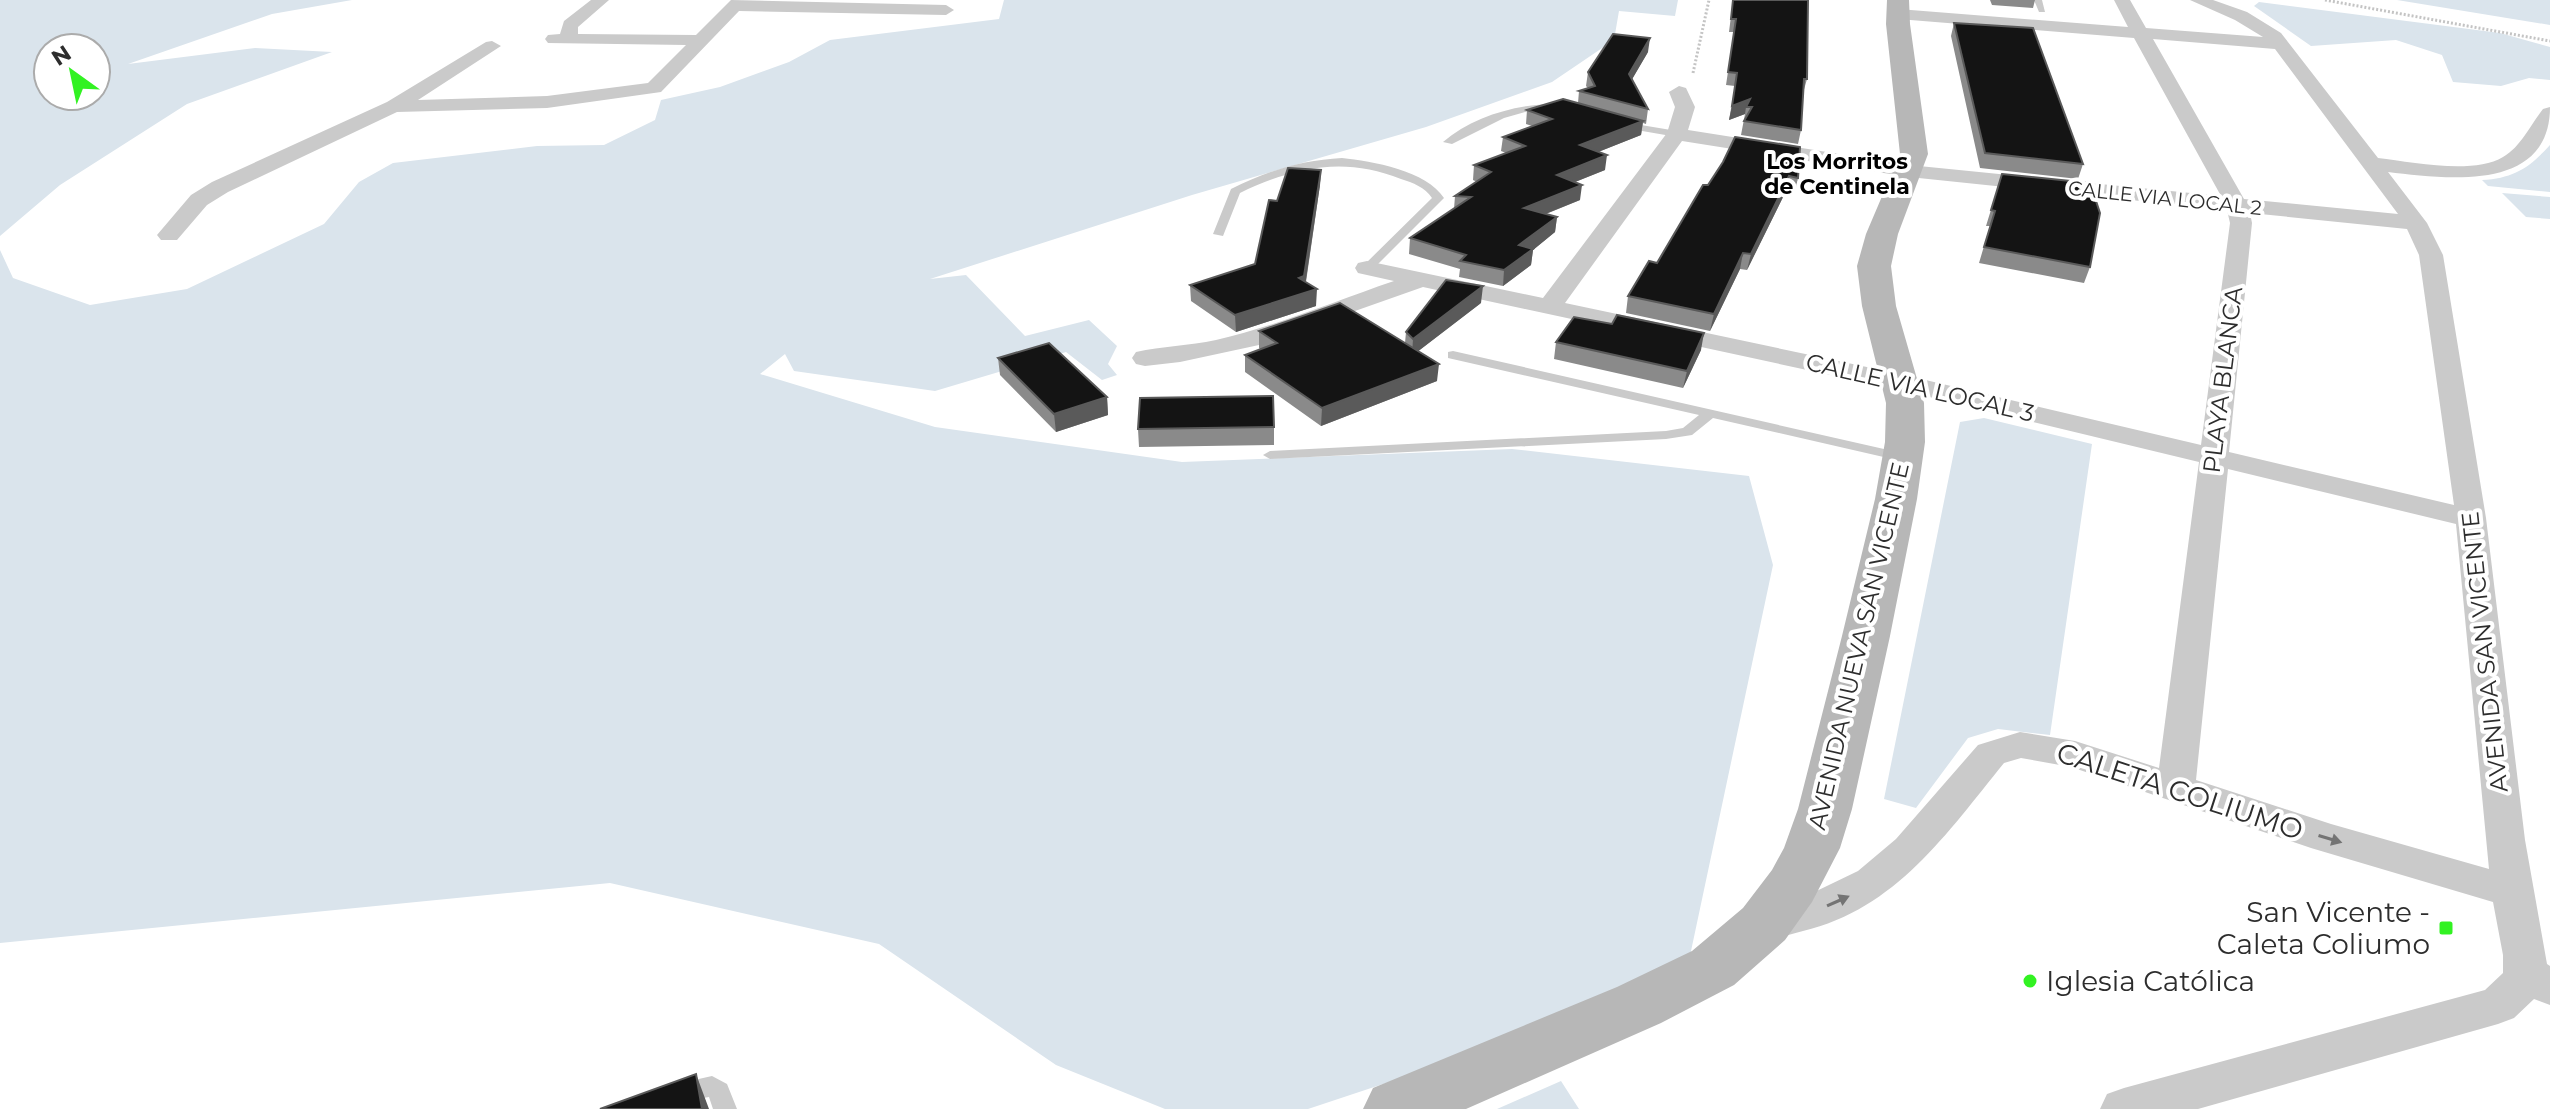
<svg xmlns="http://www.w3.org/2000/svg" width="2550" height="1109" font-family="Montserrat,sans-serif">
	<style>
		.green { fill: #dae4ec; fill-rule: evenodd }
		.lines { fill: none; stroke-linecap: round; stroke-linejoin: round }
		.path { stroke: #c4c4c4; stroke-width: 3; stroke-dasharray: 2 2; stroke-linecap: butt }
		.lane { fill: #cacaca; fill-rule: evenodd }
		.street { fill: #cacaca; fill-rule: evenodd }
		.secondary { fill: #b7b7b7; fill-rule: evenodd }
		.wall { fill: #8a8a8a }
		.shaded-wall { fill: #5a5a5a }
		.building { fill: #141414; stroke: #5a5a5a; stroke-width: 2 }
		.oneway { fill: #747474 }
		.poi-dot { fill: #32f222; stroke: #fff; stroke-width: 3 }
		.labels { text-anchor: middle; stroke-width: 8; stroke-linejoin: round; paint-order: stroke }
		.far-street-label { font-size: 20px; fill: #2d2d2d; stroke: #fff }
		.far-neighbourhood-label { font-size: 22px; font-weight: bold; fill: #000; stroke: #fff }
		.street-label { font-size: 24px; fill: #2d2d2d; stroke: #fff }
		.near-street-label { font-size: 28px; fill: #2d2d2d; stroke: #fff }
		.near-poi-label { font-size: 28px; fill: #2d2d2d; stroke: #fff; text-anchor: end }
	</style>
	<rect width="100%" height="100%" fill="#fff"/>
	<!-- green -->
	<path class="green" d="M0,0H352L272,14L128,64L255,48L332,52L187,104L60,185L0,236ZM48,48H96V96H48Z
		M1004,0H1678L1675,16L1619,11L1614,40L1552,82L1426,127L1192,195L930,279L966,275L1025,336L1089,320L1117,346L1108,364L1117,375L1102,380L1066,352L935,391L794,371L785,354L760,374L935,427L1182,462L1512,449L1749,476L1773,565L1684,984L1308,1109H1165L1056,1065L879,944L610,883L0,943V250L13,278L90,305L187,289L324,224L359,182L393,163L537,146L604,145L655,120L661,100L720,87L789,62L830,40L999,19Z
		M2397,0H2550V25Z
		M2259,2L2500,33L2550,47V80L2529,78L2501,86L2453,82L2442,55L2396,40L2311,46L2254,6Z
		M2550,145V192L2488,186L2482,180C2514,178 2529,168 2550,145Z
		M2502,193L2550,197V219L2526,217Z
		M1984,418L2092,444L2050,735L1998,729L1968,738L1916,808L1884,799L1960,422Z
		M1561,1081L1579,1109H1497Z"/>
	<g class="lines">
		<!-- path -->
		<path class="path" d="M2325,0L2550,41
			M1693,73L1709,0"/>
		<!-- lane -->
		<path class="lane" d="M2034,0H2042L2045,12H2039Z
			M1558,104L1561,105V109L1529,111L1504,118L1452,144L1443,142C1473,116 1519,103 1558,104Z
			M1623,122L1677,131L1682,134L1677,137L1619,127V123Z
			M1342,158C1372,161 1427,171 1444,198L1371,271H1363L1361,268L1432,198C1425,187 1413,183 1401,179C1344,156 1294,167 1240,193L1223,236L1213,234L1231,189C1267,171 1302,160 1342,158Z
			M1453,351L1906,454L1908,457L1901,461L1713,418L1692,435L1666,439L1270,459L1263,455L1270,451L1666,431L1683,428L1699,415L1448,358V352Z
			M712,1076L727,1084L737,1109H713L709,1097L680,1102L672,1099L668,1092L672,1085Z"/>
		<!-- street -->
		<path class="street" d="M591,0H609L578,27V34L696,35L731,0L946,5L954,10L946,15L739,11L661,92L547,108L397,112L228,192L207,205L177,240H161L157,235L191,195L212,182L387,102L486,42L492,41L501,46L418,100L547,96L648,83L686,45L548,43L545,39L548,35L560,34L564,21Z
			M2114,0H2130L2146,28L2263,37L2235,20L2190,0H2213L2247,12L2281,33L2378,158C2412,162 2473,175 2503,157C2521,147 2531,124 2543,109L2550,107C2550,193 2446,179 2388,172L2427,223L2443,255L2486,518L2525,840L2547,964L2550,966V1005L2534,999L2514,1018L2498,1024L2198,1109H2100L2107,1094L2124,1088L2485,990L2503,973V955L2493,902L2311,848L2071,767L2021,758L2004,763C1947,833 1896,909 1803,931C1784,936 1768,942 1749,936L1743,924L1749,912L1802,898L1858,871L1896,839L1978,745L2020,732L2075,741L2159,768L2199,462L1900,390L1423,287L1259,345L1180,362L1145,366L1136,364L1132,358L1136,352C1162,346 1189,346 1216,340C1277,326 1335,301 1394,281L1358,273L1355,268L1358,263L1367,261L1543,298L1667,133L1675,107L1669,92L1679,86L1686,88L1695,107L1688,130L1909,165L2221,196L2134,38L1898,19L1889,14L1898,9L2128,27ZM2153,39L2275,49L2398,214L2244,199ZM1682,141L1909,177L2227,210L2230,223L2201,445L1900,374L1565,303ZM2250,213L2407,229L2419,255L2454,505L2229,452L2252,223ZM2228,469L2456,524L2489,869L2331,824L2196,780Z"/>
		<!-- secondary -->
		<path class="secondary" d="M1887,0H1909L1910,24L1928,154L1898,234L1891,266L1896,306L1924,403L1925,442L1917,499L1890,636L1852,809L1840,848L1812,902L1785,940L1734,985L1661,1023L1466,1109H1363L1373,1088L1617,987L1692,951L1743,908L1772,870L1784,848L1798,809L1842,636L1875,499L1885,442L1886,403L1862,306L1857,266L1866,234L1900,154L1886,24Z"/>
	</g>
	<!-- wall -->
	<path class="wall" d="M1733,0L1807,79L1803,93L1801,130L1798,144L1741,135L1745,114L1729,120L1735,86L1726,85L1734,32H1729Z
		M1990,0H2035L2033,8L1992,5Z
		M1954,23L2083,164L2078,179L1980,168L1951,36Z
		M1648,52L1632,79L1648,109L1646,124L1643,123L1641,135L1598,152L1605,170L1575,182L1580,200L1546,214L1557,217L1555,232L1533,250L1531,265L1503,286L1459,277L1460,269L1409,254L1410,238L1454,209L1455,196L1477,182L1473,180L1474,165L1506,153L1501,151L1503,137L1532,126L1526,124L1527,110L1578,103L1579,91L1588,88L1586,86L1588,72Z
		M1723,162L1798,178L1795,193L1786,191L1747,270L1740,269L1710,331L1626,313L1628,296L1657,263Z
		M1321,170L1320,185L1306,282L1316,306L1236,332L1191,301L1190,285L1255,264L1277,201Z
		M2002,174L2090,267L2084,283L1979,263L1990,226H1986Z
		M1481,303L1418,351L1437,381L1321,426L1245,372V355L1260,349L1259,348V331L1405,343L1406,332Z
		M1556,342L1701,350L1683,388L1554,359Z
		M998,358L1107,397L1108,415L1056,432L1000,375Z
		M1274,427V445L1139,447L1138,429Z"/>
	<!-- shaded-wall -->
	<path class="shaded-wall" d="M1650,38L1648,52L1627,88L1629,74Z
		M1750,99L1746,107L1745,114L1729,120L1732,106Z
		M1643,121L1641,135L1578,160L1580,145Z
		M1607,155L1605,170L1555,190L1557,175Z
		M1321,170L1320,185L1304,293L1299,278Z
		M1789,176L1786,191L1747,270L1751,254Z
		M1582,185L1580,200L1523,223L1524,208Z
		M1557,217L1555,232L1533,250L1531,265L1503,286L1504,270L1519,245Z
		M1743,253L1740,269L1710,331L1714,314Z
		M1483,286L1481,303L1412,356L1413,339Z
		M1317,289L1316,306L1236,332L1235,315Z
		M1704,333L1701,350L1683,388L1687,371Z
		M1439,364L1437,381L1321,426L1322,408Z
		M1107,397L1108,415L1056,432L1054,414Z
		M696,1074L709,1109H702Z"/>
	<!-- building -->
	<path class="building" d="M1733,0H1808L1807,79H1804L1801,130L1744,121L1752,107H1746L1750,99L1732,106L1737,73L1728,72L1736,19H1731Z
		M1954,23L2033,28L2083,164L1985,153Z
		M1613,34L1650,38L1629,74L1648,109L1579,91L1595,86L1588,72Z
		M1563,99L1643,121L1580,145L1607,155L1557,175L1582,185L1524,208L1557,217L1519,245L1533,249L1504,270L1460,261L1466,255L1410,238L1471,197L1455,196L1491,172L1474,165L1525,146L1503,137L1552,119L1527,110Z
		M1735,137L1800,147L1798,178L1789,176L1751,254L1743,253L1714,314L1628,296L1649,261L1657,263L1703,185H1708L1723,162Z
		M1288,168L1321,170L1304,276L1299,278L1317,289L1235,315L1190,285L1255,264L1269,200L1277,201Z
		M2002,174L2090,183L2100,213L2090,267L1984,247L1995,211L1991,210Z
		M1446,280L1483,286L1413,339L1406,332Z
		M1340,303L1439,364L1322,408L1245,355L1277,343L1259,331Z
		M1617,315L1704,333L1687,371L1556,342L1574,317L1612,324Z
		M1049,343L1107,397L1054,414L998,358Z
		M1273,396L1274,427L1138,429L1140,398Z
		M696,1074L702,1109H600Z"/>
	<!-- one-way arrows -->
	<defs><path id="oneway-solid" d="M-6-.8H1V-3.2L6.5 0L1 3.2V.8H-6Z" transform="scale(2)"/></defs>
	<g class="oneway">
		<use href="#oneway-solid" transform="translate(2330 839) rotate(17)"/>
		<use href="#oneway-solid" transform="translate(1838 901) rotate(-24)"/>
	</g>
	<!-- markers -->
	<g class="poi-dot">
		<rect x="2438" y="920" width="16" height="16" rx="4"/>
		<circle cx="2030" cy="981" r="8"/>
	</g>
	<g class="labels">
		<!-- far-street labels -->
		<g class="far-street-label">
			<text transform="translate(2165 198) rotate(6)" y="7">CALLE VIA LOCAL 2</text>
		</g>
		<!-- far-neighbourhood labels -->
		<g class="far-neighbourhood-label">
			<text x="1837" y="169">Los Morritos<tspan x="1837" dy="25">de Centinela</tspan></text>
		</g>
		<!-- street labels -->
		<g class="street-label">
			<text transform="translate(2223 380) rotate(-83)" y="8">PLAYA BLANCA</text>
			<text transform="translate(1920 388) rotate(13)" y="8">CALLE VIA LOCAL 3</text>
			<text transform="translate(1859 646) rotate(-77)" y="8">AVENIDA NUEVA SAN VICENTE</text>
			<text transform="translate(2485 652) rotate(-96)" y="8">AVENIDA SAN VICENTE</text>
		</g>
		<!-- near-street labels -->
		<g class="near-street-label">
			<text transform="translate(2180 791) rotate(18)" y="10">CALETA COLIUMO</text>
		</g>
		<!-- near-poi labels -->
		<g class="near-poi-label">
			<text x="2430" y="922">San Vicente -<tspan x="2430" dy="32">Caleta Coliumo</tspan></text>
			<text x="2046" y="991" text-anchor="start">Iglesia Católica</text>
		</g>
	</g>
	<!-- north arrow -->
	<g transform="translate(72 72) rotate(327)"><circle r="38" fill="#ffffff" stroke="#ababab" stroke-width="2"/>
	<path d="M0-6L14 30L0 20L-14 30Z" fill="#32f222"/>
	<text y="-12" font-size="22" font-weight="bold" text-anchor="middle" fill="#2d2d2d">N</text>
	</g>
</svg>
